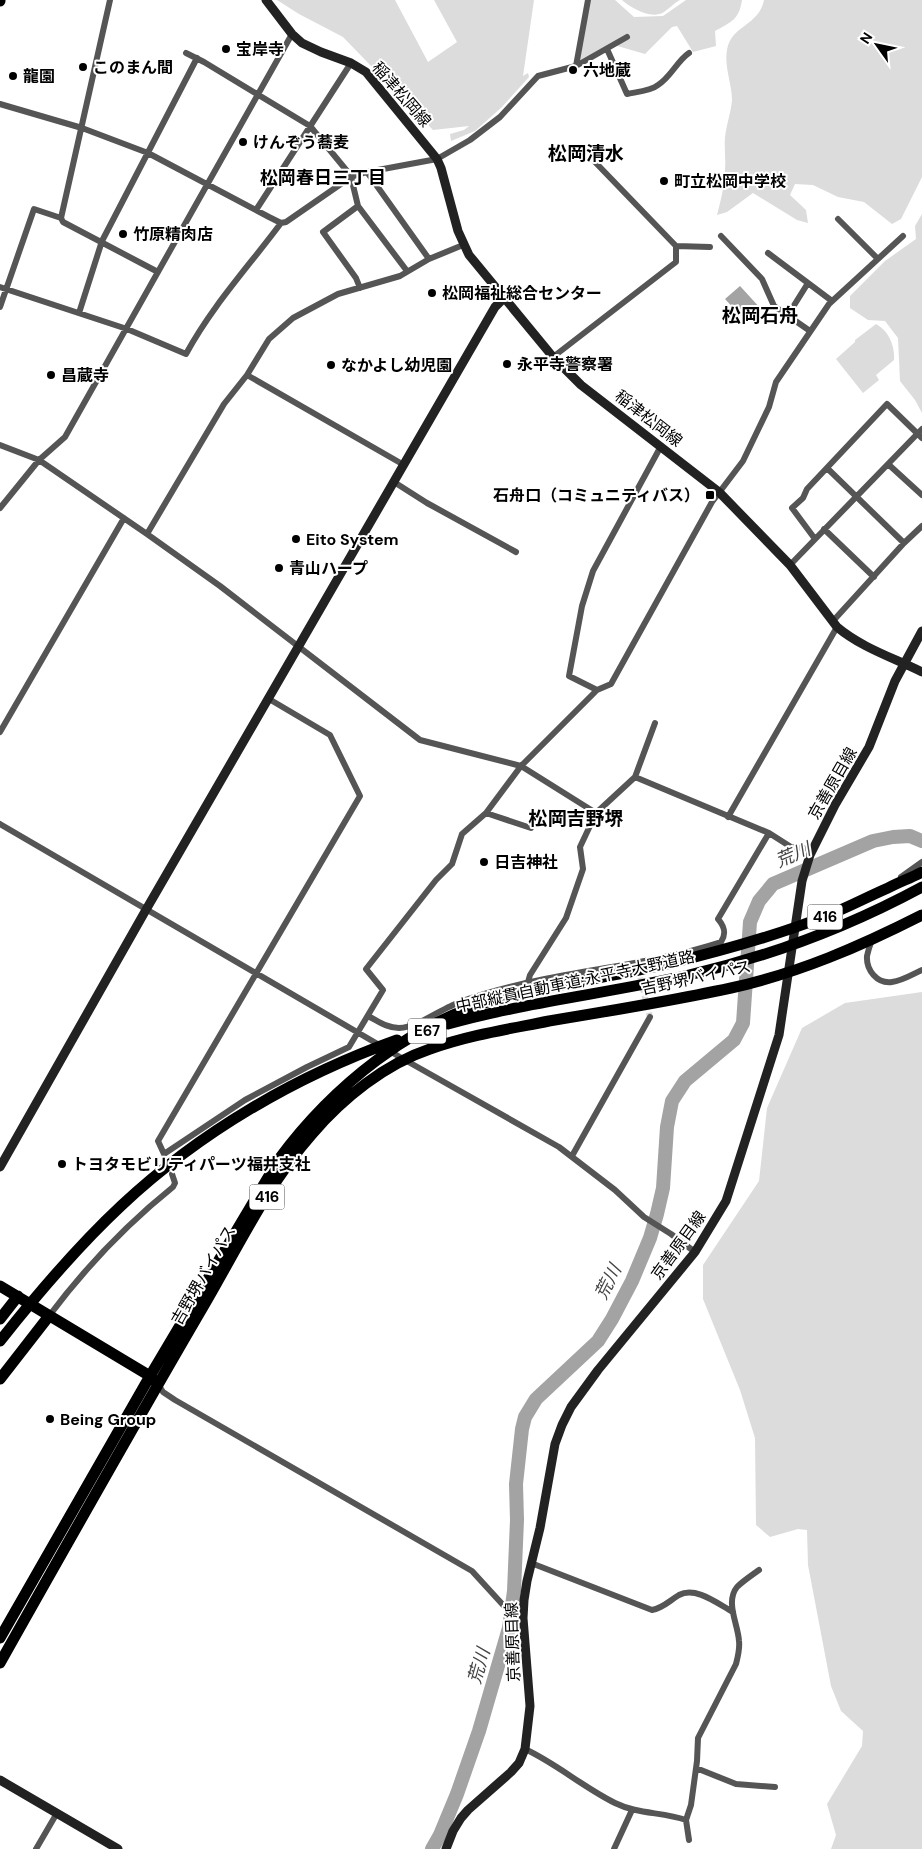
<svg xmlns="http://www.w3.org/2000/svg" width="922" height="1849" font-family="'DM Sans','Noto Sans JP',sans-serif">
	<style>
		.green { fill: #dcdcdc }
		.water { fill: #a3a3a3 }
		.lines { fill: none; stroke-linecap: round; stroke-linejoin: round }
		.river { stroke: #a3a3a3; stroke-width: 14 }
		.street-tunnel { stroke: #d9d9d9; stroke-width: 6; stroke-dasharray: 6 3; stroke-linecap: butt }
		.street { stroke: #555; stroke-width: 6 }
		.secondary { stroke: #222; stroke-width: 9 }
		.highway { stroke: #000; stroke-width: 11 }
		.poi-dot { fill: #000; stroke: #fff; stroke-width: 2 }
		.labels { text-anchor: middle; stroke-width: 4; stroke-linejoin: round; paint-order: stroke }
		.shield { fill: #fff; stroke: #4c4c4c; stroke-width: 1 }
		.shield-label { font-size: 15px; font-weight: bold; fill: #000 }
		.poi-label { font-size: 16px; font-weight: bold; fill: #000; stroke: #fff; text-anchor: start }
		.street-label { font-size: 16px; fill: #000; stroke: #fff }
		.neighbourhood-label { font-size: 18px; font-weight: bold; fill: #000; stroke: #fff }
		.water-label { font-size: 18px; font-style: italic; fill: #444; stroke: #fff }
		.quarter-label { font-size: 19px; font-weight: bold; fill: #000; stroke: #fff }
	</style>
	<rect width="100%" height="100%" fill="#fff"/>
	<!-- green -->
	<path class="green" d="M277,0H395L428,62L457,42L434,0H534L523,76L528,73L529,77L502,107L475,131L451,141L450,134L464,130L469,126L433,130L343,37L299,14Z
		M587,0H615L634,17L663,16L686,0H742C739,20 731,22 715,31L716,46L693,52L677,26L672,27L645,54L614,45L576,66Z
		M622,0H680C674,3 670,8 664,12C651,20 631,8 622,0Z
		M764,0H922V177L901,219L892,224L864,202L838,197L813,185L795,184L790,195L806,210L808,223L797,220L753,193L727,212L717,215C721,200 725,184 725,169C726,159 724,148 725,138C726,125 731,113 732,100C732,84 724,67 727,50C731,25 759,26 764,0Z
		M922,214V413L915,400L900,381L898,338L885,321L868,320L850,308V296L885,261L916,239L915,226Z
		M876,324C889,331 895,346 894,360L876,375L879,380L863,393L836,359L855,342V340Z
		M922,992V1849H831L836,1835L827,1804L862,1746L863,1731L841,1711L831,1686L808,1565L807,1530L798,1529L770,1537L756,1525L755,1438L740,1390L703,1299V1265L759,1181L767,1108L802,1028L845,1003Z"/>
	<!-- water -->
	<path class="water" d="M740,286L762,310L747,323L725,299Z"/>
	<g class="lines">
		<!-- river -->
		<path class="river" d="M432,1849L440,1835L457,1794L479,1731L509,1628L514,1591L517,1520L516,1484L522,1429L525,1417L536,1399L598,1341L612,1319L632,1281L650,1238L657,1214L663,1188L667,1127L672,1101L685,1081L734,1040L743,1023L750,922L759,901L773,884L873,841L893,837L910,836L922,841"/>
		<!-- street-tunnel -->
		<path class="street-tunnel" d="M638,969L650,1017"/>
		<!-- street -->
		<path class="street" d="M607,49L627,94C636,92 651,91 658,85C671,77 677,61 689,53
			M186,53L204,62L310,126L347,171L351,177L358,206L407,271
			M576,66L588,0
			M0,104L82,128L148,153L269,217L281,223L286,222L351,177L367,172L437,159L470,140L500,117L538,76L576,66L627,37
			M367,172L429,259
			M358,206L323,232L356,278L360,288
			M256,210L351,63
			M61,218L110,0
			M838,219L878,259
			M721,236L762,279L774,306L810,331
			M676,246L710,247
			M768,253L832,301
			M0,287L127,329L186,354C212,306 249,266 281,223
			M0,307L34,209L61,218L63,222L158,272
			M79,313L102,241L197,58
			M788,315L808,283
			M553,357L676,262V246L595,162
			M247,375L404,465
			M0,445L39,460L147,534L220,586L420,740L521,766L596,813
			M888,464L922,495
			M827,468L904,543
			M394,482L427,503L516,552
			M0,508L39,460L65,437L292,34
			M824,529L874,577
			M147,534L224,404L247,375L269,339L293,318L338,294L400,276L429,259L463,245
			M815,539L792,508L803,498L807,489L887,404L922,438
			M790,565L922,429
			M833,621L904,543L922,526
			M597,690L569,676L582,606L593,571L661,446
			M269,699L330,735L360,796L158,1141L164,1154L245,1100L307,1067L349,1047L383,990L366,969L436,880L452,864L462,834L486,813L521,766L597,690L611,684L712,502L743,461L769,407L776,382L829,304L903,236
			M0,732L124,518
			M635,777L769,833L791,847L812,849
			M486,813L531,828
			M728,817L837,627
			M0,824L405,1060L559,1147L615,1190L644,1217L671,1234L695,1252
			M901,877L922,862
			M872,940C870,945 868,951 867,956C866,970 877,984 892,982C902,981 913,974 922,970
			M528,982L530,975L566,918L583,869L580,847L596,813L635,777L655,723
			M368,1016C378,1021 387,1028 399,1028C417,1027 435,1013 451,1006C462,1000 475,997 487,993C564,970 645,967 721,942C727,933 724,926 718,919L769,833
			M572,1156L650,1017
			M49,1316C85,1268 127,1224 173,1187L175,1183L172,1174
			M158,1384L163,1392L175,1400L472,1571L504,1606L523,1618
			M531,1563L652,1610C663,1608 669,1601 679,1595C696,1586 718,1604 733,1612
			M525,1749C557,1764 583,1787 615,1803C637,1814 662,1812 686,1820
			M696,1768L736,1784L775,1787
			M689,1840L686,1820L691,1805L697,1761L698,1738L736,1664C738,1656 740,1649 739,1641C738,1624 725,1602 737,1587C743,1581 752,1575 759,1570
			M36,1849L57,1813
			M614,1849L632,1810"/>
		<!-- secondary -->
		<path class="secondary" d="M266,0L292,34L302,43L321,52L351,63L366,72L437,159L441,168L458,231L469,255L553,357L581,385L719,492L790,565L837,627C862,648 894,658 922,672
			M0,1167L147,908L495,307L503,299
			M0,1780L118,1849
			M446,1849L453,1831L461,1818L468,1810L511,1772L519,1763L525,1749L530,1706L523,1618L524,1600L527,1581L540,1528L555,1444L562,1425L571,1407L598,1370L695,1252L726,1201L779,1035L802,881L810,855L835,805L869,747L895,681L922,631"/>
		<!-- highway -->
		<path class="highway" d="M0,1V0
			M448,1024C527,1002 609,993 689,975C771,956 848,927 922,887
			M0,1286L150,1376L156,1382
			M0,1319L18,1296
			M0,1341C38,1293 77,1247 122,1205C200,1132 296,1076 397,1040
			M0,1379L49,1316
			M0,1638L150,1376L279,1159C332,1087 413,1021 501,998C556,984 612,977 667,964C721,951 775,936 826,916C847,908 867,897 888,888C899,882 911,878 922,872
			M0,1663C67,1544 134,1425 203,1307C237,1249 267,1185 312,1134C343,1098 385,1064 430,1049C469,1035 509,1029 549,1021C610,1011 671,1001 731,988C799,973 861,946 922,915"/>
	</g>
	<!-- markers -->
	<g class="poi-dot">
		<circle cx="226" cy="49" r="5"/>
		<circle cx="83" cy="67" r="5"/>
		<circle cx="573" cy="70" r="5"/>
		<circle cx="13" cy="76" r="5"/>
		<circle cx="243" cy="142" r="5"/>
		<circle cx="664" cy="181" r="5"/>
		<circle cx="123" cy="234" r="5"/>
		<circle cx="432" cy="293" r="5"/>
		<circle cx="507" cy="364" r="5"/>
		<circle cx="331" cy="365" r="5"/>
		<circle cx="51" cy="375" r="5"/>
		<rect x="705" y="490" width="10" height="10" rx="2.5"/>
		<circle cx="296" cy="539" r="5"/>
		<circle cx="279" cy="568" r="5"/>
		<circle cx="484" cy="862" r="5"/>
		<circle cx="62" cy="1164" r="5"/>
		<circle cx="50" cy="1419" r="5"/>
	</g>
	<g class="labels">
		<!-- shield labels -->
		<g class="shield">
			<rect x="807.5" y="904.5" width="35" height="25" rx="4"/>
			<rect x="408" y="1018.5" width="38" height="25" rx="4"/>
			<rect x="249.5" y="1184.5" width="35" height="25" rx="4"/>
		</g>
		<g class="shield-label">
			<text x="825" y="922">416</text>
			<text x="427" y="1036">E67</text>
			<text x="267" y="1202">416</text>
		</g>
		<!-- poi labels -->
		<g class="poi-label">
			<text x="236" y="55">宝岸寺</text>
			<text x="93" y="73">このまん間</text>
			<text x="583" y="76">六地蔵</text>
			<text x="23" y="82">龍園</text>
			<text x="253" y="148">けんぞう蕎麦</text>
			<text x="674" y="187">町立松岡中学校</text>
			<text x="133" y="240">竹原精肉店</text>
			<text x="442" y="299">松岡福祉総合センター</text>
			<text x="517" y="370">永平寺警察署</text>
			<text x="341" y="371">なかよし幼児園</text>
			<text x="61" y="381">昌蔵寺</text>
			<text x="700" y="501" text-anchor="end">石舟口（コミュニティバス）</text>
			<text x="306" y="545">Eito System</text>
			<text x="289" y="574">青山ハープ</text>
			<text x="494" y="868">日吉神社</text>
			<text x="72" y="1170">トヨタモビリティパーツ福井支社</text>
			<text x="60" y="1425">Being Group</text>
		</g>
		<!-- street labels -->
		<g class="street-label">
			<text transform="translate(402 94) rotate(49)" y="6">稲津松岡線</text>
			<text transform="translate(649 418) rotate(38)" y="6">稲津松岡線</text>
			<text transform="translate(832 783) rotate(-60)" y="6">京善原目線</text>
			<text transform="translate(696 977) rotate(-12)" y="6">吉野堺バイパス</text>
			<text transform="translate(575 981) rotate(-12)" y="6">中部縦貫自動車道;永平寺大野道路</text>
			<text transform="translate(678 1245) rotate(-54)" y="6">京善原目線</text>
			<text transform="translate(203 1275) rotate(-60)" y="6">吉野堺バイパス</text>
			<text transform="translate(512 1642) rotate(-92)" y="6">京善原目線</text>
		</g>
		<!-- neighbourhood labels -->
		<g class="neighbourhood-label">
			<text x="323" y="184">松岡春日三丁目</text>
		</g>
		<!-- water labels -->
		<g class="water-label">
			<text transform="translate(793 855) rotate(-23)" y="6">荒川</text>
			<text transform="translate(608 1282) rotate(-63)" y="6">荒川</text>
			<text transform="translate(479 1666) rotate(-74)" y="6">荒川</text>
		</g>
		<!-- quarter labels -->
		<g class="quarter-label">
			<text x="586" y="160">松岡清水</text>
			<text x="760" y="322">松岡石舟</text>
			<text x="576" y="825">松岡吉野堺</text>
		</g>
	</g>
	<!-- north arrow -->
	<g transform="translate(877 45) rotate(303)" stroke="#ffffff" stroke-width="4" paint-order="stroke">
	<path d="M0-4L9 19L0 12L-9 19Z" fill="#000000"/>
	<text y="-8" font-size="14" font-weight="bold" text-anchor="middle" fill="#000000">N</text>
	</g>
</svg>
